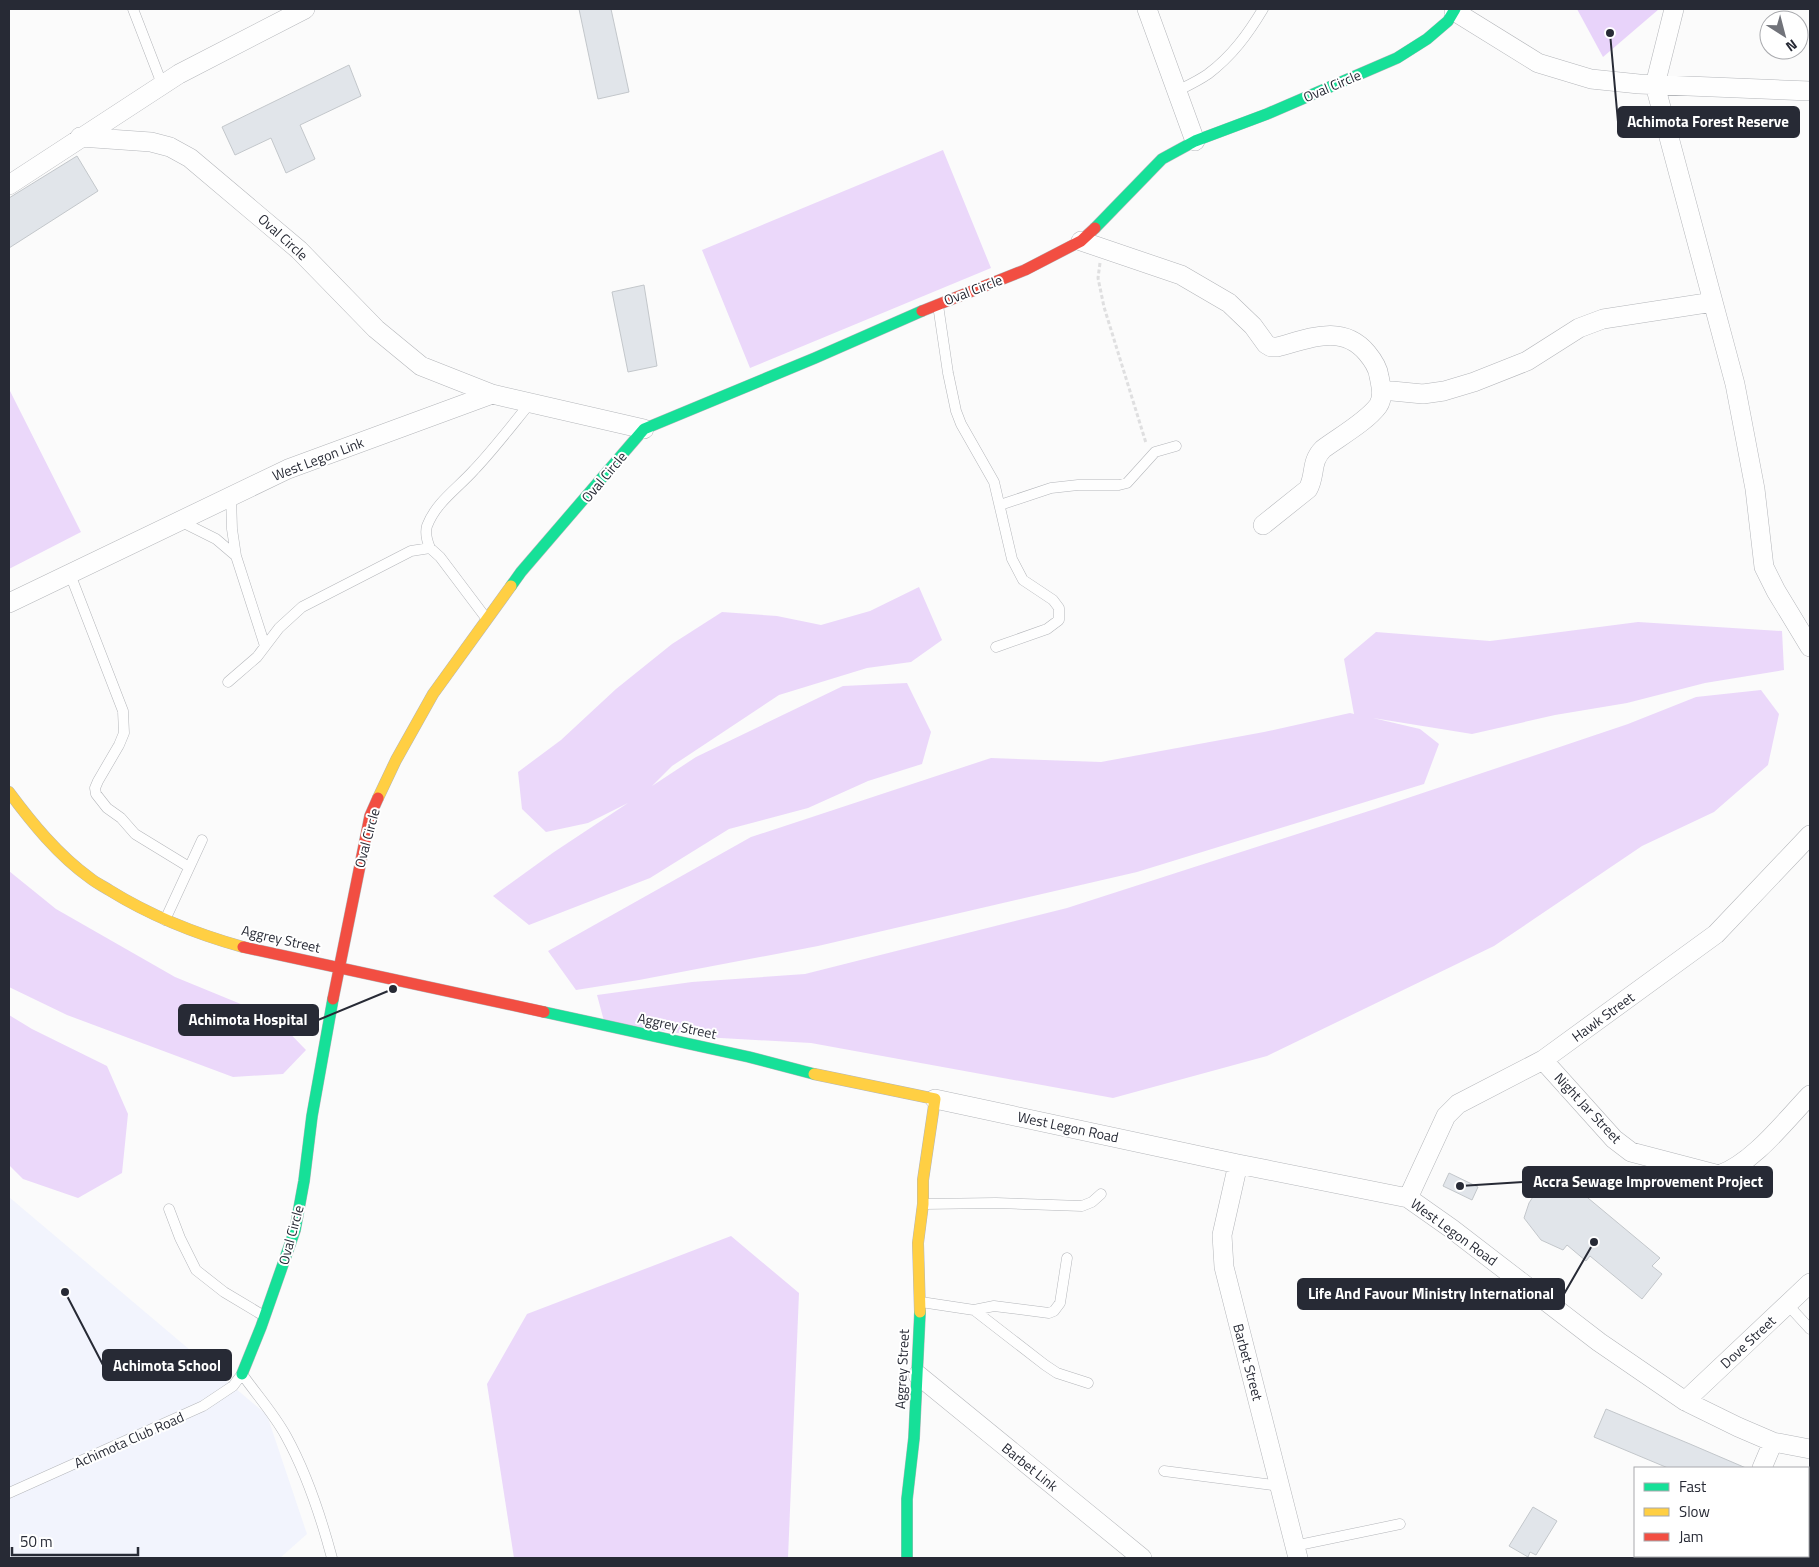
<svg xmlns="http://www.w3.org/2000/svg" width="1819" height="1567" font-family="'Titillium Web',sans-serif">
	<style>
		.built { fill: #f2f4fd }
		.green { fill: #ebd8fa }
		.forest { fill: #e8d3fa }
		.building { fill: #e1e5ea; stroke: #c3c7cb }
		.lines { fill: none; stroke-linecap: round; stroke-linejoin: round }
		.lane-casing { stroke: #b4b6ba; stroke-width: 11 }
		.street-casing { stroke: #b4b6ba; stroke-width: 20 }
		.fast-casing { stroke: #b4b6ba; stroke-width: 12 }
		.slow-casing { stroke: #b4b6ba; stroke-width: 12 }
		.jam-casing { stroke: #b4b6ba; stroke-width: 12 }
		.path { stroke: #dfdfe0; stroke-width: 3; stroke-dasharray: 4 2.5; stroke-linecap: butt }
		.lane { stroke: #fefefe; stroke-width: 10 }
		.street { stroke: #fefefe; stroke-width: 19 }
		.fast { stroke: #16e098; stroke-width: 11 }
		.slow { stroke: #ffcf43; stroke-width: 11 }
		.jam { stroke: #f24e42; stroke-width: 11 }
		.labels { text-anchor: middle; stroke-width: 4; stroke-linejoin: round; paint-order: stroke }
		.street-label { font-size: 14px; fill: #272a35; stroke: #fff }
		.leader { fill: none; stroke: #272a35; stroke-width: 2 }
		.callout-dot { fill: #272a35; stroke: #fff; stroke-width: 2 }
		.callout { fill: #272a35; stroke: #272a35; stroke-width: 2 }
		.callout-label { font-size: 15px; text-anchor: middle; font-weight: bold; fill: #fff }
	</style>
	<rect width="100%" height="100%" fill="#fbfbfb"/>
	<!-- built -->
	<path class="built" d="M9,1197L267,1415L307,1534L280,1558H9Z"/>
	<!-- green -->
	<path class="green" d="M943,150L991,268L750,368L702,250Z
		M9,389L81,532L9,569Z
		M919,587L942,640L911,662L867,668L779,695L672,766L652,786L696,757L843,686L907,683L931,732L922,764L868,781L808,808L729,829L650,878L529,925L493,896L554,852L628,803L588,823L546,832L522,809L518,772L561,740L616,689L672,644L722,612L777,616L821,625L870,611Z
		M1638,622L1782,631L1784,670L1705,683L1627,703L1555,715L1472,734L1373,718L1420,729L1439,744L1424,784L1137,872L818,946L639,980L576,990L548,951L751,837L991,758L1101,762L1264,732L1350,713L1354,714L1344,659L1376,632L1490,641Z
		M1761,690L1779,714L1768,765L1714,812L1642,846L1494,946L1267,1056L1113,1098L811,1043L703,1037L604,1021L597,995L692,982L805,974L1067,908L1375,809L1628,724L1696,697Z
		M9,871L56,909L175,977L275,1018L306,1050L283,1074L233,1077L67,1015L9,987Z
		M9,1015L32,1029L107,1066L128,1114L122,1173L78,1198L23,1179L9,1165Z
		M731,1236L799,1293L788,1558H514L487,1384L527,1314Z"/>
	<!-- forest -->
	<path class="forest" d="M1577,9H1659L1603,57Z"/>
	<!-- building -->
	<path class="building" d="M579,9H611L629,92L598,99Z
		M349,65L361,96L300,125L315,159L286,173L271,138L235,155L222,127Z
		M77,156L98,191L9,248V198Z
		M644,285L657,366L628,372L612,292Z
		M1449,1173L1478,1187L1472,1200L1443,1186Z
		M1576,1188L1660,1258L1652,1266L1662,1274L1642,1299L1590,1256L1586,1261L1567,1245L1563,1250L1541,1240L1524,1218L1529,1203L1538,1189Z
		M1606,1409L1690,1444L1746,1468H1668L1594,1437Z
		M1533,1507L1557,1521L1536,1555L1530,1552L1528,1557L1509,1546Z"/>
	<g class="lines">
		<!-- lane casing -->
		<g class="lane-casing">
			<path id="lane" d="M133,9L162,84
				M1177,91C1187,86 1198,81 1208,74C1232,56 1248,34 1263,9
				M938,305L948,373L956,411L961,424L994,482L1012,559L1023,580L1053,600L1059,608V620L1047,629L996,647
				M231,496L232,529L236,556L265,646
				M1000,505L1051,488L1078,485H1119L1127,483L1155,452L1176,446
				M180,521L216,539L236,556
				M430,548C427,541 425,533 427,526C436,502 458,488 474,470C494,449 512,425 531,402
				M70,574L123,711L124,733L119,745L98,781L95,788L96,794L107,808L121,818L135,834L189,867
				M228,682L257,657L279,628L302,607L411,551L430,548L440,557L486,618
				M165,920L202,840
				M924,1204L996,1203L1082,1206L1092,1202L1101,1194
				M169,1209L180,1238L196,1270L224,1292L264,1316
				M921,1302L974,1310L1045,1365L1057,1373L1088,1383
				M1788,1305L1810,1329
				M974,1310L994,1306L1049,1313L1054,1311L1060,1303L1067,1258
				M1164,1471L1281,1486
				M9,1493L203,1406L233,1386L242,1374C256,1394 274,1414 286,1436C307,1474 321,1517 332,1558
				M1294,1546L1400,1524"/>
		</g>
		<!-- street casing -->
		<g class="street-casing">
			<path id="street" d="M1147,9L1195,141
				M1674,9L1655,85L1735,384L1755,489L1764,567L1776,591L1810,647
				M1454,11L1538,63L1591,79L1639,84L1810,91
				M80,137L151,142L170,147L190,158L299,250L376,329L421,366L492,394
				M9,185L179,74L305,9
				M1081,241L1181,275L1229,303L1253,326L1266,344L1271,347H1277C1308,339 1342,323 1367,353C1372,359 1378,368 1379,376C1381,386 1384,397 1378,406C1366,422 1339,437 1323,449C1310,462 1316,475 1308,489L1263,525
				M1382,390L1423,394L1444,391L1474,382L1527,361L1579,328L1603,319L1713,302
				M9,603L288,469L492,394L644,429
				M1543,1060L1614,1139L1631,1152L1719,1175C1753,1163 1785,1121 1810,1095
				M935,1099L1238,1164L1408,1198L1452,1229L1599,1342L1685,1401L1738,1427L1773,1442L1810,1449
				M1238,1164L1222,1235L1224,1267L1298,1558
				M1408,1198L1446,1116L1458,1104L1543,1060L1716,934L1810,835
				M918,1375L1142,1558
				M1685,1401L1810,1283
				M1762,1468L1773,1442
				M1721,1558L1722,1556"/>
		</g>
		<!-- fast casing -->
		<g class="fast-casing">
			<path id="fast" d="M1095,228L1162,159L1195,141L1267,114L1397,58L1427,39L1448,21L1455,9
				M511,586L521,572L644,429L815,358L922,311
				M544,1012L749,1057L814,1074
				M242,1374L261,1327L295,1230L304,1181L312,1116L333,999
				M907,1558V1499L914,1438L920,1312"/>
		</g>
		<!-- slow casing -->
		<g class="slow-casing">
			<path id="slow" d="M9,792C32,823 58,855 90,878C96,883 103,886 109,890C151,916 196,934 243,947
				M378,798L396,760L433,694L511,586
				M814,1074L935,1099L923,1180V1204L918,1243L920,1312"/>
		</g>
		<!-- jam casing -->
		<g class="jam-casing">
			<path id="jam" d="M922,311L1025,270L1081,241L1095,228
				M243,947L544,1012
				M333,999L370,816L378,798"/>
		</g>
		<!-- path -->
		<path class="path" d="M1100,263L1098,278L1104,307L1146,443"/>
		<!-- lane -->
		<use href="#lane" class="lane"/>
		<!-- street -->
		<use href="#street" class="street"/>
		<!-- fast -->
		<use href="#fast" class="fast"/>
		<!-- slow -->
		<use href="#slow" class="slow"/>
		<!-- jam -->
		<use href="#jam" class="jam"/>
	</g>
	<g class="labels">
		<!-- street labels -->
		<g class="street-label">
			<text transform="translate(1332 86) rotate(-23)" y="5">Oval Circle</text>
			<text transform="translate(283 237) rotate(42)" y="5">Oval Circle</text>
			<text transform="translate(973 290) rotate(-21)" y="5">Oval Circle</text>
			<text transform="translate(318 459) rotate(-21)" y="5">West Legon Link</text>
			<text transform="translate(604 477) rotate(-50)" y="5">Oval Circle</text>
			<text transform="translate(367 838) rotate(-75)" y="5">Oval Circle</text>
			<text transform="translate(281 939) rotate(13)" y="5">Aggrey Street</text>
			<text transform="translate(1603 1017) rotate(-36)" y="5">Hawk Street</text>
			<text transform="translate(677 1026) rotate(12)" y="5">Aggrey Street</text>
			<text transform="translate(1588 1108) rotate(47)" y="5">Night Jar Street</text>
			<text transform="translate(1068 1127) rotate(12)" y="5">West Legon Road</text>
			<text transform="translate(1454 1232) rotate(36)" y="5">West Legon Road</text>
			<text transform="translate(291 1235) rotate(-75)" y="5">Oval Circle</text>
			<text transform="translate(1748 1342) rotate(-43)" y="5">Dove Street</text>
			<text transform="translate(1248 1362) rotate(75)" y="5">Barbet Street</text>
			<text transform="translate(902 1369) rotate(-87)" y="5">Aggrey Street</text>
			<text transform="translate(129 1440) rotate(-24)" y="5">Achimota Club Road</text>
			<text transform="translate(1030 1467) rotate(39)" y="5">Barbet Link</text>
		</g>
	</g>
	<!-- callouts -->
	<path class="leader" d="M1610 33L1618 122M393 989L318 1020M1460 1186L1523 1182M1594 1242L1564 1294M65 1292L103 1365"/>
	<g class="callout-dot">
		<circle cx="1610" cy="33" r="5"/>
		<circle cx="393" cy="989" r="5"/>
		<circle cx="1460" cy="1186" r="5"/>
		<circle cx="1594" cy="1242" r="5"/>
		<circle cx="65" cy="1292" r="5"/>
	</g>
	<g class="callout">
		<rect x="1618" y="107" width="181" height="30" rx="5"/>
		<rect x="179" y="1005" width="139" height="30" rx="5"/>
		<rect x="1523" y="1167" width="249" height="30" rx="5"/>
		<rect x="1298" y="1279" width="266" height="30" rx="5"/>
		<rect x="103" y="1350" width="128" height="30" rx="5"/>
	</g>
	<g class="callout-label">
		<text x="1708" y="127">Achimota Forest Reserve</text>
		<text x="248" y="1025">Achimota Hospital</text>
		<text x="1648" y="1187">Accra Sewage Improvement Project</text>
		<text x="1431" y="1299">Life And Favour Ministry International</text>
		<text x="167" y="1371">Achimota School</text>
	</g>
	<!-- border -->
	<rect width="1819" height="1567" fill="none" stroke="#272a35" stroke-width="20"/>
	<!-- legend -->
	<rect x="1634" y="1467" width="175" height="90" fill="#ffffff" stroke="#a9aaae"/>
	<rect x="1644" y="1483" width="25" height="8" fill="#16e098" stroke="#a9aaae"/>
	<text x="1679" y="1492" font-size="15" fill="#272a35">Fast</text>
	<rect x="1644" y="1508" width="25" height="8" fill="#ffcf43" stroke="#a9aaae"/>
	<text x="1679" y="1517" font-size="15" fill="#272a35">Slow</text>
	<rect x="1644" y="1533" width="25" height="8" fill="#f24e42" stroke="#a9aaae"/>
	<text x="1679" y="1542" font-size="15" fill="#272a35">Jam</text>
	<!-- north arrow -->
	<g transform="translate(1784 35) rotate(144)"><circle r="24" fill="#ffffff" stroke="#a9aaae"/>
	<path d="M0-4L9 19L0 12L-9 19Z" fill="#71737a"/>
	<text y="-8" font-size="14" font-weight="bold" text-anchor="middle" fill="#272a35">N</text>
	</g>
	<!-- scale -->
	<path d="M12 1547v8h126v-8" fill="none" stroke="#272a35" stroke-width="2.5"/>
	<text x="20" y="1547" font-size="15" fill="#272a35" stroke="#ffffff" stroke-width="4" paint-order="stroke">50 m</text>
</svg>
